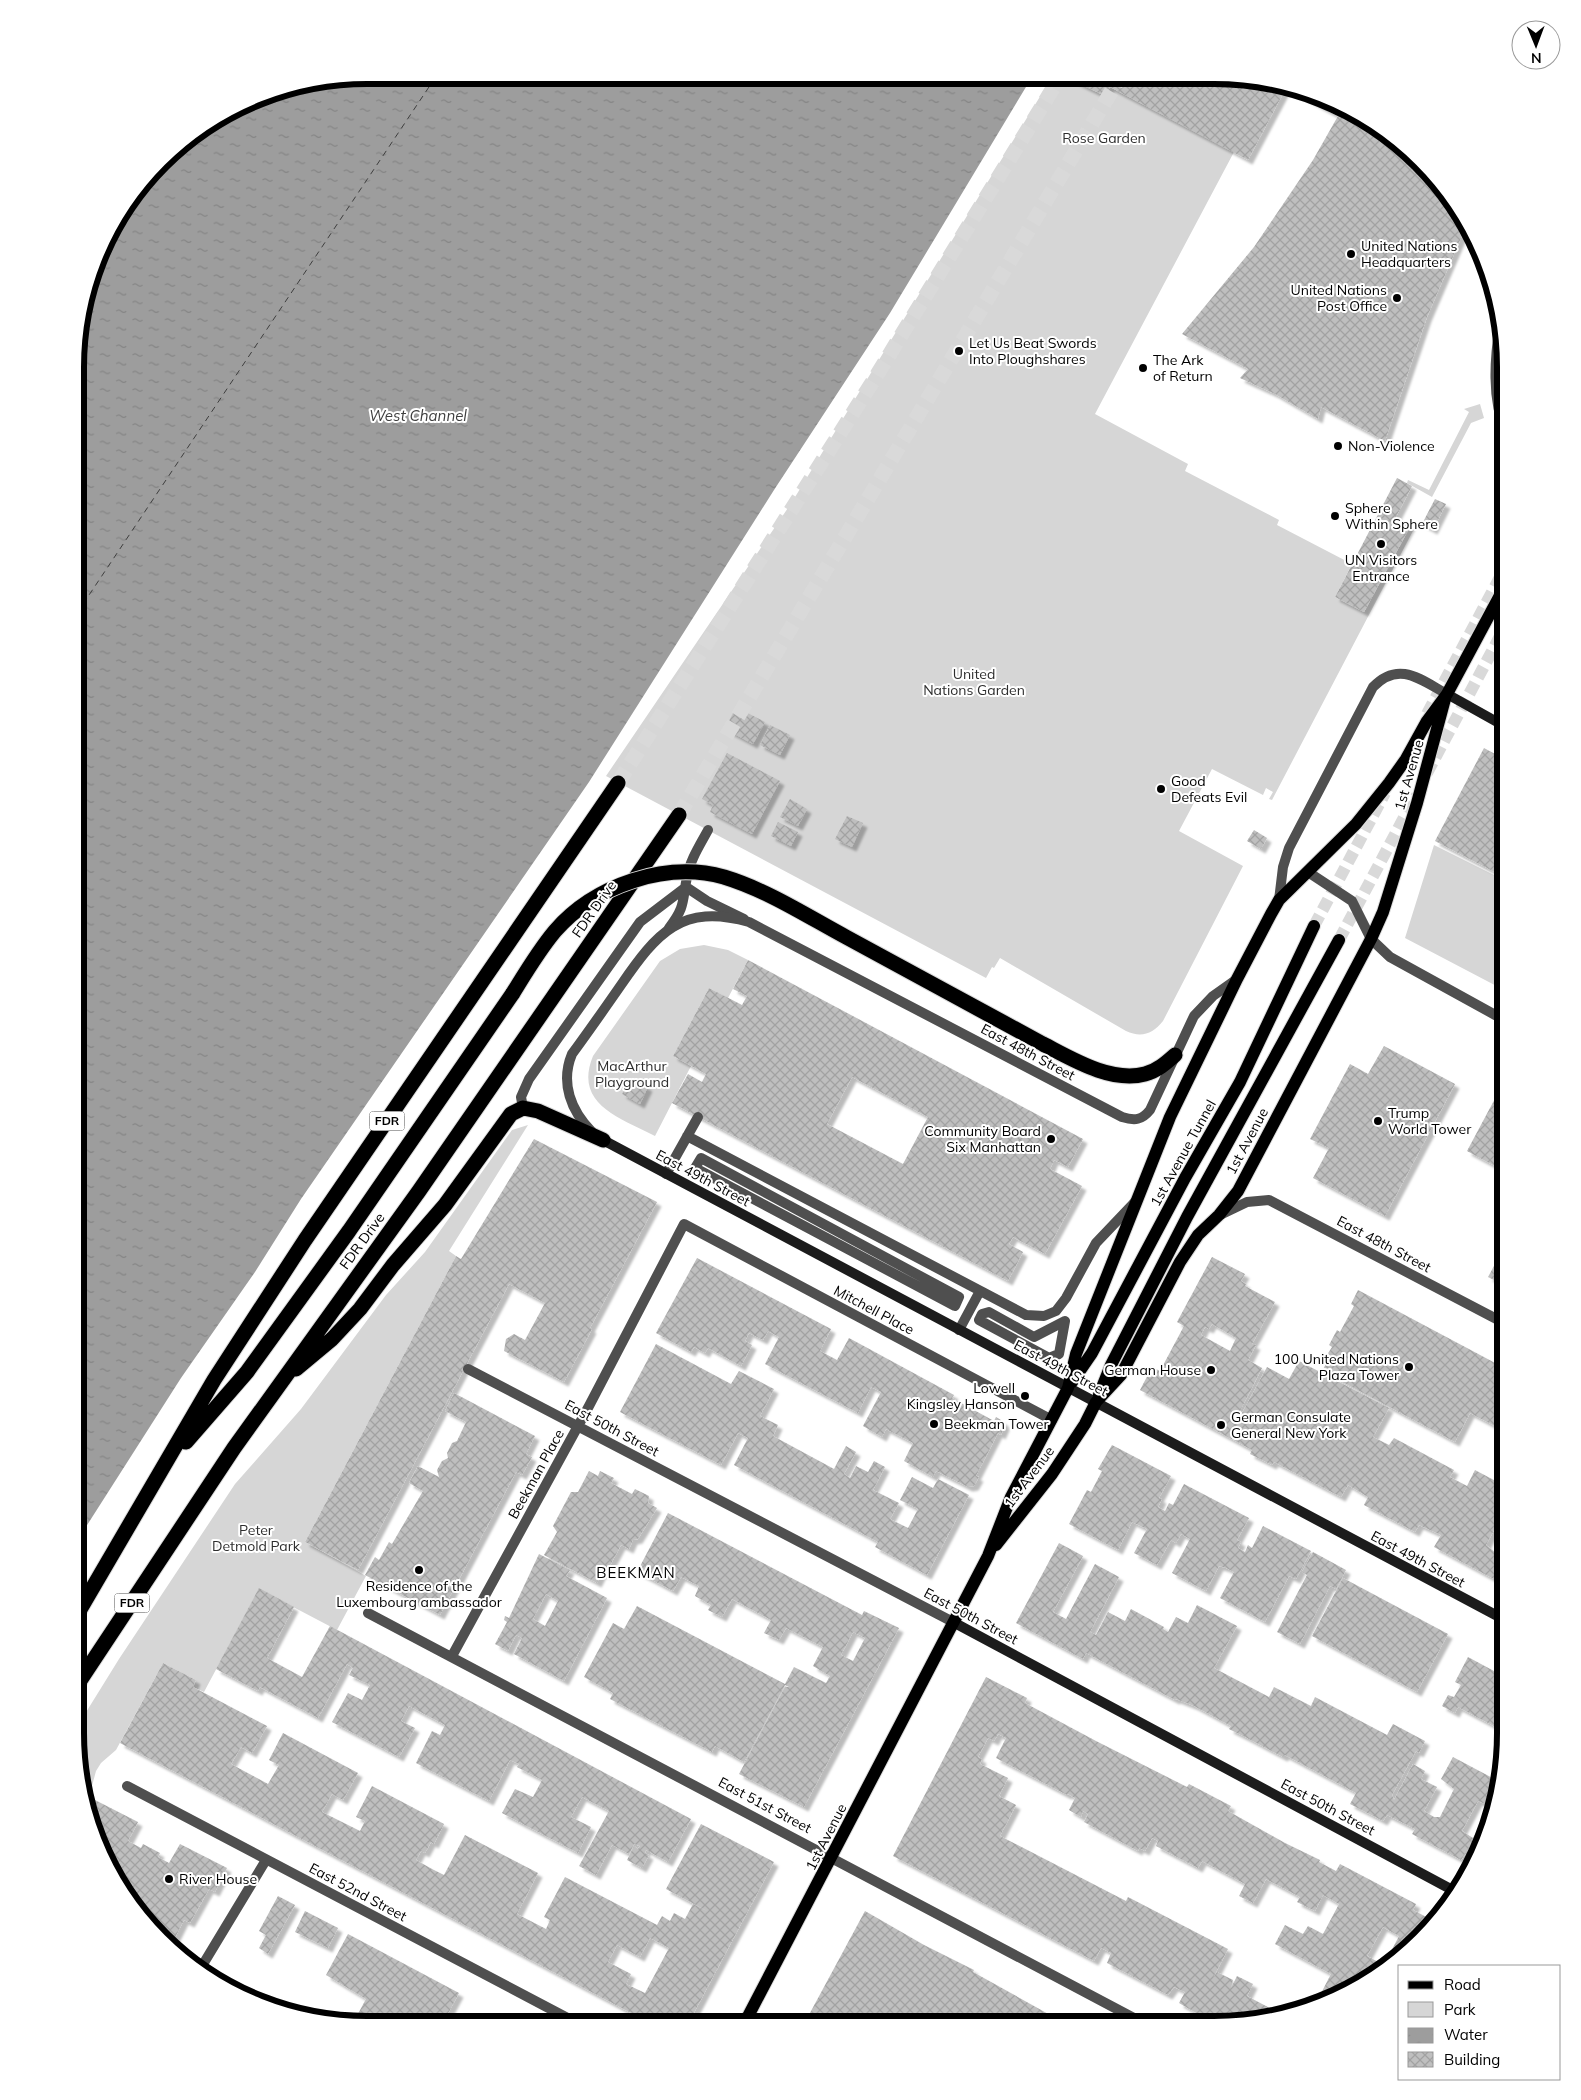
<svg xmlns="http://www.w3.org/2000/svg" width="1581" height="2100" font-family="Mulish,sans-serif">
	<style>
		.green { fill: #d6d6d6 }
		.water { fill: url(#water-ripples) }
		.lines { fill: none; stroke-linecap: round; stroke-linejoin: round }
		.ferry { stroke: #3e3e3e; stroke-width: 1; stroke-dasharray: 6 5; stroke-linecap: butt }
		.building { fill: url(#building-cross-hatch); fill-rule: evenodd; filter: url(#shadow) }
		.primary-tunnel { stroke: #d9d9d9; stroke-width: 12; stroke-dasharray: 12 6; stroke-linecap: butt }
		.highway-tunnel { stroke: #d9d9d9; stroke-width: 15; stroke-dasharray: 15 8; stroke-linecap: butt }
		.primary-casing { stroke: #dbdbdb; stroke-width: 14 }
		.highway-casing { stroke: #dbdbdb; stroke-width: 17 }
		.lane { stroke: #4f4f4f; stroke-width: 10 }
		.street { stroke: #4f4f4f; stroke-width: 10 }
		.secondary { stroke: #1c1c1c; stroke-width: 10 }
		.primary { stroke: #000; stroke-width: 12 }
		.highway { stroke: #000; stroke-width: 15 }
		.highway-bridge-casing { stroke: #dbdbdb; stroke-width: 17; stroke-linecap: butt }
		.highway-bridge { stroke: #000; stroke-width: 15 }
		.poi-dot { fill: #000; stroke: #fff; stroke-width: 2 }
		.labels { text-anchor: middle; stroke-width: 4; stroke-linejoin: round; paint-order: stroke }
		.shield { fill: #fff; stroke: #4c4c4c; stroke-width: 1 }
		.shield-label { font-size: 12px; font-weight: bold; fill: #000 }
		.park-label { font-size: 14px; fill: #2d2d2d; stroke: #fff }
		.poi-label { font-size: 14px; fill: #000; stroke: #fff; text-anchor: start }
		.street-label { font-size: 14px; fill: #000; stroke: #fff }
		.water-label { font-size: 15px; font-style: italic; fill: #3e3e3e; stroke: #fff }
		.neighbourhood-label { font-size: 15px; letter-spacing: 1px; fill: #000; stroke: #fff }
		.rim { fill: none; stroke: #000; stroke-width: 6 }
	</style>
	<defs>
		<pattern id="water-ripples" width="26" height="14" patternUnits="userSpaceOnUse" patternTransform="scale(1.25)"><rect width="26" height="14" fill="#9d9d9d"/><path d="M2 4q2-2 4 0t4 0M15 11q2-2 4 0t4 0" fill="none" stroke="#858585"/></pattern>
		<pattern id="building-cross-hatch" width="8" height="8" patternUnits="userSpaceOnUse" patternTransform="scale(1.25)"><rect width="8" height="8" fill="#bfbfbf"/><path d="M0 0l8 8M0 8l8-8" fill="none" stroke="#a2a2a2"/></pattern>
		<filter id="shadow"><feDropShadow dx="4.5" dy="4.5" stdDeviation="1" flood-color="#0004"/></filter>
	</defs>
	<rect width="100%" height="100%" fill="#fff"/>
	<!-- green -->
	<path class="green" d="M1052,77H1066L1105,96L1110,87L1234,152L1095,414L1188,464L1185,471L1279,520L1277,525L1352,564L1335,597L1364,612L1411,525L1415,527L1272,800L1269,799L1273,792L1266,788L1263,795L1212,769L1179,831L1243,866L1163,1021C1153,1034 1141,1038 1126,1031L1000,958L994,968L992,967L986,978L606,776L792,502Z
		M1480,404L1484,418L1471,423L1432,497L1407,483L1408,480L1429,490L1469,412L1464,409Z
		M1434,845L1506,881V942L1503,941L1495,956L1506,962V991L1405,938Z
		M704,945L728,950L748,960L728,998L709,988L673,1056L691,1066L655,1136C621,1118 573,1105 593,1056L660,961L680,949Z
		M528,1125L449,1251L456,1256L305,1542L366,1576L337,1630L259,1589L204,1692L193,1687L196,1680L163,1663L116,1750L101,1763L96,1771L89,1797L95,1800L87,1815L75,1730L119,1659L235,1484L301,1409L386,1295L425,1252L512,1130Z"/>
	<!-- water -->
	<path class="water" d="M366,75L1032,77L890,313L774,490L589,782L301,1199L255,1272L181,1378L75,1544L78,328L114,221L175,147L272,91Z"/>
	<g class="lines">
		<!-- ferry -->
		<path class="ferry" d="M77,613L437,75"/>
	</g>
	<!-- building -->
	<path class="building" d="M1066,77L1253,78L1326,97L1377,124L1433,174L1467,224L1427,317L1385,441L1321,407L1318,419L1275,394L1240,378L1248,369L1182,334L1254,247L1313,160L1338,116L1286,88L1248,160L1110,87L1105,96Z
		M1397,478L1412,486L1396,517L1411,525L1364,612L1335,597Z
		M1435,499L1446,504L1433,530L1422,524Z
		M736,707L765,722L753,744L725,729Z
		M770,725L790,735L780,755L760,745Z
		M1484,748L1506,760V878L1435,841Z
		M727,753L780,781L752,834L710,812L713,805L702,799Z
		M790,799L807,809L798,826L780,817Z
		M847,816L863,823L852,847L835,839Z
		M778,822L798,832L791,846L771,836Z
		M1254,830L1267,838L1261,849L1247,841Z
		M1504,941L1506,942V962L1495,956Z
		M748,960L1083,1139L1068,1167L1054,1160L1050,1169L1082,1186L1045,1254L1013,1237L1009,1244L1023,1252L1008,1281L672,1103L688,1074L702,1082L706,1074L673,1056L709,988L742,1005L747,996L733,989ZM852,1077L928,1117L903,1164L827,1124Z
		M1384,1046L1455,1084L1385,1216L1313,1178L1329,1148L1310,1139L1350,1064L1368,1074Z
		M631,1078L648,1087L640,1104L622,1094Z
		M1506,1078V1172L1467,1151Z
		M534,1139L657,1202L590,1328L592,1329L564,1382L504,1351L506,1339L514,1334L525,1340L545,1303L509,1284L358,1570L305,1542L456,1256L461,1259Z
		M1506,1244V1286L1488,1277Z
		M1212,1257L1245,1274L1241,1281L1246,1284L1245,1286L1275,1302L1252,1344L1256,1345L1248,1360L1262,1368L1239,1413L1241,1415L1267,1367L1289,1379L1299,1361L1389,1408L1373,1437L1389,1445L1394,1438L1454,1470L1450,1477L1467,1486L1475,1470L1505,1486V1510L1486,1545L1503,1559L1505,1554V1585L1434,1547L1441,1535L1419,1525L1415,1532L1364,1505L1368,1497L1348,1485L1341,1497L1274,1462L1272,1465L1250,1454L1252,1450L1140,1390L1152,1367L1160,1371L1184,1326L1177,1322ZM1212,1324L1236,1338L1230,1351L1201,1335L1205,1327L1209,1329Z
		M697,1258L831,1329L820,1351L837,1360L849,1338L954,1395L952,1398L994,1421L996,1417L1004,1422L1005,1426L1001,1435L998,1433L976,1476L979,1477L974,1486L968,1487L936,1471L933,1477L904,1461L913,1443L886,1429L882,1437L863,1426L881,1392L871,1387L858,1413L765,1364L779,1337L768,1331L763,1340L749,1333L745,1341L752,1345L741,1366L708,1348L705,1353L694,1347L691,1352L656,1333Z
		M1358,1290L1497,1364L1502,1354L1506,1356V1432L1470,1413L1455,1442L1322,1371L1330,1357L1327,1355L1332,1347L1329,1345L1337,1330L1340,1332L1354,1306L1351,1304Z
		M656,1344L731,1384L739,1371L774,1389L760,1416L778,1425L773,1436L834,1469L846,1446L856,1452L844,1474L850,1478L856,1466L868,1472L874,1461L885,1467L873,1490L899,1503L890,1519L908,1528L918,1509L900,1500L912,1477L933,1488L938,1479L969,1495L927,1575L875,1547L878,1542L734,1465L748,1438L738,1433L721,1465L620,1412Z
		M454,1393L535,1436L526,1454L532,1457L522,1475L516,1472L440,1615L365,1575L375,1557L379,1560L389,1542L392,1544L423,1491L409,1483L418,1466L439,1477L437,1470L442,1461L448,1458L447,1453L452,1443L457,1441L466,1422L445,1411Z
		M1112,1445L1171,1476L1159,1498L1162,1499L1158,1507L1165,1511L1169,1503L1173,1505L1184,1484L1249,1518L1237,1540L1241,1542L1238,1548L1245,1552L1248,1545L1252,1548L1263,1526L1311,1551L1296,1579L1289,1576L1265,1622L1220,1598L1234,1572L1226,1568L1219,1566L1206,1591L1172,1573L1190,1539L1181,1534L1176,1543L1171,1540L1157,1565L1134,1553L1147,1529L1132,1522L1118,1550L1069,1524L1087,1490L1091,1492L1102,1471L1098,1469Z
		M589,1471L598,1476L600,1471L614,1478L611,1483L632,1494L635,1489L649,1496L648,1503L657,1508L638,1539L633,1540L629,1549L621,1545L605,1575L602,1573L597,1583L544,1555L557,1532L553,1526L571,1492H578Z
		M668,1513L862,1615L864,1611L899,1628L804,1807L739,1774L785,1687H789L785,1685L744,1762L715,1746L712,1752L610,1699L613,1693L584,1677L613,1623L624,1629L637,1606L785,1684L794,1667L826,1683L830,1676L813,1666L823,1647L786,1628L779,1640L764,1633L771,1620L732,1599L722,1617L708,1610L711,1605L695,1596L699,1586L681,1577L673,1591L637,1572ZM853,1632L865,1638L853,1661L841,1655Z
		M1059,1543L1083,1556L1053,1612L1066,1619L1095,1564L1119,1577L1090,1632L1096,1635L1108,1612L1125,1621L1131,1609L1164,1627L1163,1629L1168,1632L1176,1617L1188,1623L1197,1605L1237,1626L1214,1668L1269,1697L1274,1687L1311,1706L1315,1697L1387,1735L1393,1724L1425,1741L1419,1753L1416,1751L1392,1795L1394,1800L1413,1764L1425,1771L1421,1779L1437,1787L1424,1811L1434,1817H1440L1454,1789L1441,1779L1453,1757L1500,1782L1497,1793L1490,1806L1494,1808L1491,1827L1475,1860L1465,1854L1461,1860L1412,1834L1415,1829L1387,1815L1383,1821L1350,1804L1356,1793L1285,1755L1283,1757L1247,1738L1229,1729L1231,1726L1194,1706L1176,1699L1175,1700L1086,1653L1083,1659L1016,1623ZM1478,1801L1490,1806L1473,1838L1462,1831Z
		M1313,1552L1346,1570L1336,1589L1330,1586L1300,1644L1277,1632L1307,1575L1302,1572Z
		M539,1554L570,1570L566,1576L607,1598L564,1681L514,1654L522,1638L516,1635L508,1651L495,1644L507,1622L504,1620L505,1616L509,1618ZM546,1594L558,1601L545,1626L533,1619Z
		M1343,1578L1448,1634L1417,1692L1312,1636Z
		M259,1588L294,1607L267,1658L302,1677L330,1626L691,1819L668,1862L646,1850L645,1853L649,1855L642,1868L627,1860L634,1846L638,1849L640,1846L634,1844L629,1854L612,1845L596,1875L579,1866L609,1811L582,1797L571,1817L591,1827L578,1853L502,1813L515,1789L533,1797L542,1780L517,1767L519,1764L510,1760L489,1801L416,1763L432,1731L440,1735L445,1725L409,1706L401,1721L415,1728L399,1757L332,1722L348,1693L362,1700L370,1685L349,1675L353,1668L347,1664L318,1718L260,1687L258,1691L216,1669Z
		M1468,1657L1505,1677V1732L1458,1707L1455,1713L1442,1706L1448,1695L1454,1697L1461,1685L1455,1682Z
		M163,1663L196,1680L193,1687L267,1726L252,1753L241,1747L231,1764L268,1784L279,1765L269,1760L283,1733L358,1773L343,1800L332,1794L322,1812L360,1831L365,1821L356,1817L372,1786L444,1824L434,1844L431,1842L425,1853L421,1851L416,1860L432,1869L444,1875L465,1835L538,1873L517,1914L546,1929L550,1920L544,1917L565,1877L657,1925L662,1916L670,1921L674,1913L685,1919L693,1904L709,1912L666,1889L701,1824L774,1862L688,2024L650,2023L120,1743ZM650,1938L669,1948L645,1993L626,1984L631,1974L608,1962L617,1945L640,1957Z
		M986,1677L1027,1698L1025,1703L1096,1741L1187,1787L1189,1784L1231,1806L1228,1811L1285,1843L1320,1860L1319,1862L1336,1871L1340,1864L1416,1904L1413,1910L1434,1921L1407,1952L1344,1995L1322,2003L1317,2001L1331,1974L1275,1944L1285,1925L1303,1934L1308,1926L1323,1934L1339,1904L1323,1895L1315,1911L1297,1902L1300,1897L1266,1879L1253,1903L1239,1896L1245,1884L1202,1861L1198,1868L1156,1846L1158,1841L1152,1838L1145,1851L1139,1848L1138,1851L1084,1822L1088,1814L1083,1811L1081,1817L1069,1810L1075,1798L1068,1794L1067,1795L996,1758L1006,1738L998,1734L994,1741L988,1738L978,1757L982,1759L980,1764L1008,1778L999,1796L1016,1805L1000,1836L1126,1901L1128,1897L1228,1949L1213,1978L1217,1972L1233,1980L1231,1988L1237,1976L1253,1984L1247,1996L1285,2016L1217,2025L1179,2003L1185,1992L1174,1987L1168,1995L1107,1963L1111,1953L1101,1948L1094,1961L893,1856ZM1383,1927L1399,1936L1384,1965L1367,1956Z
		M95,1800L138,1822L128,1841L141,1848L143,1844L160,1853L158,1857L169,1863L180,1844L227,1868L215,1892L209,1889L190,1923L184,1920L171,1946L148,1926L105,1863L87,1815Z
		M278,1896L295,1905L268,1954L259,1948L266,1935L259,1931Z
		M305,1911L338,1928L328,1948L295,1932Z
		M865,1911L924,1945L974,1970L973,1972L1068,2025L930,2024L920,2019L917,2024H804Z
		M348,1934L459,1993L443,2023H353L366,1999L326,1975Z"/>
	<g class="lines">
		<!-- primary-tunnel -->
		<path class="primary-tunnel" d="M1427,714L1506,566
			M1427,773L1506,625
			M1314,926L1385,793
			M1339,940L1416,795"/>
		<!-- highway-tunnel -->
		<path class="highway-tunnel" d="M618,783L875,378L1060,77
			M679,815L1120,77"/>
		<!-- primary casing -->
		<g class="primary-casing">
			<path id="primary" d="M1072,1382L1092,1353L1185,1178L1240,1082L1314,926
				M1099,1395L1111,1365L1187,1217L1339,940
				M996,1545L1052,1474L1085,1424L1096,1402L1121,1375L1180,1262L1198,1235L1219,1215L1238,1191L1371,939L1383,912L1417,803L1445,699
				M744,2024L988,1556L1011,1497L1068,1388L1076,1354L1170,1117L1237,979L1271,914L1279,900L1356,824L1389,783L1406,759L1427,721L1447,694L1506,584"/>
		</g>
		<!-- highway casing -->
		<g class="highway-casing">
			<path id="highway" d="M1043,1044C1072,1059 1111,1083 1145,1074C1157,1071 1166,1063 1175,1055
				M296,1369L332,1339L360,1309L393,1265L445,1205L511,1114L523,1108L538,1111L603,1140
				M186,1442L247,1372L349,1231L513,993
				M75,1618L214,1380L305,1240L618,783
				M75,1688L234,1448L419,1191L679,815"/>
		</g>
		<!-- lane -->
		<path class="lane" d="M1500,323C1495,357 1491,399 1506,432
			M686,887L707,901L744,919
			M1279,900L1283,867L1289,848L1373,687C1399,660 1421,680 1447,694
			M669,928C686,906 682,901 687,877C690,860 700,845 708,830
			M523,1108L521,1097L529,1079L640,922L686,887
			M687,1136L1026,1315L1044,1316L1056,1311L1066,1298L1096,1243L1135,1202
			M666,1174L698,1117
			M959,1330L980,1291
			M199,1971L266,1860"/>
		<!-- street -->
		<path class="street" d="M1308,872L1352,901L1371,939L1390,957L1506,1021
			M592,1132C571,1111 560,1083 572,1054C589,1031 605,1008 621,985C657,933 681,903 749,922L1122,1117C1135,1121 1142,1120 1150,1110L1194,1016L1213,996L1237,979
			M701,1158L959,1297L955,1306L695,1168Z
			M1222,1214L1247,1202L1269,1200L1506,1324
			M989,1312L1034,1337L1065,1321L1059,1354L1049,1358L979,1320L982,1314Z
			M468,1369L953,1622
			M368,1613L1147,2025
			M452,1656L589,1406L684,1224L1052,1420
			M127,1786L577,2023"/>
		<!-- secondary -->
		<path class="secondary" d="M1447,694L1506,727
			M603,1140L1505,1620
			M953,1622L1458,1893"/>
		<!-- primary -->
		<use href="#primary" class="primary"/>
		<!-- highway -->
		<use href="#highway" class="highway"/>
		<!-- highway-bridge casing -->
		<g class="highway-bridge-casing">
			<path id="highway-bridge" d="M513,993C526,972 539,950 555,931C595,885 666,861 724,877C767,890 807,916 846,937C912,973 977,1008 1043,1044"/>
		</g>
		<!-- highway-bridge -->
		<use href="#highway-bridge" class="highway-bridge"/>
	</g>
	<!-- markers -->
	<g class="poi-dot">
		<circle cx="1351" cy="254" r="5"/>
		<circle cx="1397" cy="298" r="5"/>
		<circle cx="959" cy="351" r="5"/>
		<circle cx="1143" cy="368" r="5"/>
		<circle cx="1338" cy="446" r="5"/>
		<circle cx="1335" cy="516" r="5"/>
		<circle cx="1381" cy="544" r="5"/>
		<circle cx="1161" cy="789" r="5"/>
		<circle cx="1378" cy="1121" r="5"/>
		<circle cx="1051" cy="1139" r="5"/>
		<circle cx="1409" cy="1367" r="5"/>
		<circle cx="1211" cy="1370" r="5"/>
		<circle cx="1025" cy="1396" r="5"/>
		<circle cx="934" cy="1424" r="5"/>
		<circle cx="1221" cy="1425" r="5"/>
		<circle cx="419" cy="1570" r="5"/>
		<circle cx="169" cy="1879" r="5"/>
	</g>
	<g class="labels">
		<!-- shield labels -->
		<g class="shield">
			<rect x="369.5" y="1111.5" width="35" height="19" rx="4"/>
			<rect x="114.5" y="1593.5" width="35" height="19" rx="4"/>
		</g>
		<g class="shield-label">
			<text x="387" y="1125">FDR</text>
			<text x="132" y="1607">FDR</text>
		</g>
		<!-- park labels -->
		<g class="park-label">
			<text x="1104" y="143">Rose Garden</text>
			<text x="974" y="679">United<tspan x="974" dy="16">Nations Garden</tspan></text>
			<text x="632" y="1071">MacArthur<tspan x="632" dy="16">Playground</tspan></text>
			<text x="256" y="1535">Peter<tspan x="256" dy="16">Detmold Park</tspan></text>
		</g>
		<!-- poi labels -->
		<g class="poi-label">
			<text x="1361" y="251">United Nations<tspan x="1361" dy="16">Headquarters</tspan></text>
			<text x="1387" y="295" text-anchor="end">United Nations<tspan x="1387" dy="16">Post Office</tspan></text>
			<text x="969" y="348">Let Us Beat Swords<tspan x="969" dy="16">Into Ploughshares</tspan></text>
			<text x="1153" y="365">The Ark<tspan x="1153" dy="16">of Return</tspan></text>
			<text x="1348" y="451">Non-Violence</text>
			<text x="1345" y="513">Sphere<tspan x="1345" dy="16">Within Sphere</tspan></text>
			<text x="1381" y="565" text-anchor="middle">UN Visitors<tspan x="1381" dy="16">Entrance</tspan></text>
			<text x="1171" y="786">Good<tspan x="1171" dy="16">Defeats Evil</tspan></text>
			<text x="1388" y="1118">Trump<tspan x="1388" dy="16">World Tower</tspan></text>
			<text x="1041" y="1136" text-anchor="end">Community Board<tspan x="1041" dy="16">Six Manhattan</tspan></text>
			<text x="1399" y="1364" text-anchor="end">100 United Nations<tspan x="1399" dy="16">Plaza Tower</tspan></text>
			<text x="1201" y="1375" text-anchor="end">German House</text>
			<text x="1015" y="1393" text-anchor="end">Lowell<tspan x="1015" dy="16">Kingsley Hanson</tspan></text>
			<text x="1231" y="1422">German Consulate<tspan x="1231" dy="16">General New York</tspan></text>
			<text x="944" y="1429">Beekman Tower</text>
			<text x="419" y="1591" text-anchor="middle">Residence of the<tspan x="419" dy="16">Luxembourg ambassador</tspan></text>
			<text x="179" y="1884">River House</text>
		</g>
		<!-- street labels -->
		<g class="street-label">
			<text transform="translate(1409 775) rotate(-74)" y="5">1st Avenue</text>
			<text transform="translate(594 909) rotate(-55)" y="5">FDR Drive</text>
			<text transform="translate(1028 1052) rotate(28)" y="5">East 48th Street</text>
			<text transform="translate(1247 1141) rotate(-62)" y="5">1st Avenue</text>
			<text transform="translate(1183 1153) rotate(-61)" y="5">1st Avenue Tunnel</text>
			<text transform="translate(703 1178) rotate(28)" y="5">East 49th Street</text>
			<text transform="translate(362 1241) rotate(-54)" y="5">FDR Drive</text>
			<text transform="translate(1384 1244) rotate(28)" y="5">East 48th Street</text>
			<text transform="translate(874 1310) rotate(28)" y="5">Mitchell Place</text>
			<text transform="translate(1061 1368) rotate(28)" y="5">East 49th Street</text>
			<text transform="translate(612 1428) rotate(28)" y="5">East 50th Street</text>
			<text transform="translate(536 1474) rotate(-61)" y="5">Beekman Place</text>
			<text transform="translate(1029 1477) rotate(-53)" y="5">1st Avenue</text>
			<text transform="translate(1418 1559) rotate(28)" y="5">East 49th Street</text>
			<text transform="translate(971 1616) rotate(28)" y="5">East 50th Street</text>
			<text transform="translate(765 1805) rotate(28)" y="5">East 51st Street</text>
			<text transform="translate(1328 1807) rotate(28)" y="5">East 50th Street</text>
			<text transform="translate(826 1837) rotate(-63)" y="5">1st Avenue</text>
			<text transform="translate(358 1892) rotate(28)" y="5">East 52nd Street</text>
		</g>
		<!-- water labels -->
		<g class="water-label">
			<text x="418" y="421">West Channel</text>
		</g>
		<!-- neighbourhood labels -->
		<g class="neighbourhood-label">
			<text x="636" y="1578">BEEKMAN</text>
		</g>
	</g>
	<!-- crop -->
	<path d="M0 0H1581V2100H0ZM367 84H1214A283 283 0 0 1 1497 367V1733A283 283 0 0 1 1214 2016H367A283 283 0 0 1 84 1733V367A283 283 0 0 1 367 84Z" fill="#fff" fill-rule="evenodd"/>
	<path class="rim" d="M367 84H1214A283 283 0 0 1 1497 367V1733A283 283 0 0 1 1214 2016H367A283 283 0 0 1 84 1733V367A283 283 0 0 1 367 84Z"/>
	<!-- legend -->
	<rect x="1398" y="1965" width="162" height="115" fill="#ffffff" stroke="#999999"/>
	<rect x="1408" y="1981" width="25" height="8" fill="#000000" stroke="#999999"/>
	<text x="1444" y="1990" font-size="15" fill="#000000">Road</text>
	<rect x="1408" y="2002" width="25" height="15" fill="#d6d6d6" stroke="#999999"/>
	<text x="1444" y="2015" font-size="15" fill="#000000">Park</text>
	<rect x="1408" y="2028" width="25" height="15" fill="url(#water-ripples)" stroke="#999999"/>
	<text x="1444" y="2040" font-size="15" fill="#000000">Water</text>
	<rect x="1408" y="2052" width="25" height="15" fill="url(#building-cross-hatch)" stroke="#999999"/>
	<text x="1444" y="2065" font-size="15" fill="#000000">Building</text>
	<!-- north arrow -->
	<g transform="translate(1536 45) rotate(179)"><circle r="24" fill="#ffffff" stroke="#999999"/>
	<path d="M0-4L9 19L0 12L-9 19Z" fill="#000000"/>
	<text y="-8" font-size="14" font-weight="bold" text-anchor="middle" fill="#000000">N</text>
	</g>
</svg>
